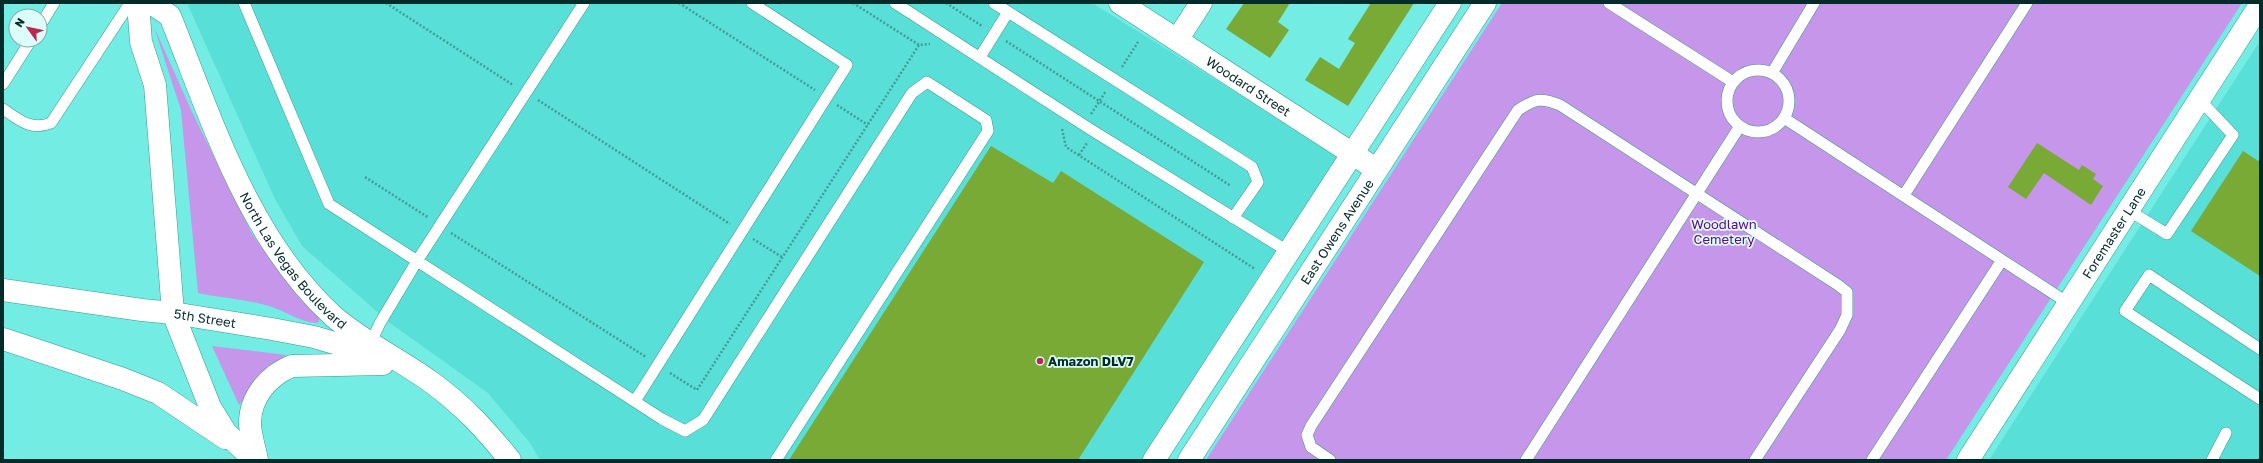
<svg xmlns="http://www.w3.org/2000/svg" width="2263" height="463" font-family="'Golos Text',sans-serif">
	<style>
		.built { fill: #58dfd7 }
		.green { fill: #c596e9 }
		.building { fill: #78aa35 }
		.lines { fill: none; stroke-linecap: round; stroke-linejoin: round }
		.service-casing { stroke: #399791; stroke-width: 12 }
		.minor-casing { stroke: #399791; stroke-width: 23 }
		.secondary-casing { stroke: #399791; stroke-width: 23 }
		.primary-casing { stroke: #399791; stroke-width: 23 }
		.path { stroke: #449c97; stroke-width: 2.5; stroke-dasharray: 2 2; stroke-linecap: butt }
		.service { stroke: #fff; stroke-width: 11 }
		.minor { stroke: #fff; stroke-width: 22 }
		.secondary { stroke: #fff; stroke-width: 22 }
		.primary { stroke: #fff; stroke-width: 22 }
		.poi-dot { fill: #b82851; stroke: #ddfdfa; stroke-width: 1.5 }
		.labels { text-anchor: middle; stroke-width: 3.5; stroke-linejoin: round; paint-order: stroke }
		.street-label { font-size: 13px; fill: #022b29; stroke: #ddfdfa }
		.park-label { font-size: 13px; fill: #600b8a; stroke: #ddfdfa }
		.poi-label { font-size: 13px; font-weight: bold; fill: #022b29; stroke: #ddfdfa; text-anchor: start }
	</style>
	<rect width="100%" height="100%" fill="#73ece4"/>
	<!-- built -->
	<path class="built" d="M187,3H1092L1339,156L1144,460H540L530,443L488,393L390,323L302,246L275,199Z
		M2260,41V460H1989Z"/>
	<!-- green -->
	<path class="green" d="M1502,3H2242L1946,460H1206Z
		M154,27L193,114L252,234L309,307L320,317L318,323C301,323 286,311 269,306C246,299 221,298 198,293L181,110Z
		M212,346L286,355C267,370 253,385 239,405Z"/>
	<!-- building -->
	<path class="building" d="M1244,3H1290L1278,22L1289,30L1270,58L1226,29Z
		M1371,3H1414L1348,106L1305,80L1320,57L1339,69L1355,43L1348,39Z
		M2037,143L2079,170L2082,165L2096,174L2093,179L2103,186L2091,205L2044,173L2026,199L2008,187Z
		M991,146L1053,183L1061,171L1204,262L1078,460H789Z
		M2243,151L2260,162V276L2191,231Z"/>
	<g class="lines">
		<!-- service casing -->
		<g class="service-casing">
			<path id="service" d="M244,3L329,204L662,419L685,431L703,420L912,93L927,82L986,120L988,131L776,460
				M895,3L1090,129L1289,252
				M994,3L1252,167L1258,182L1233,218
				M1609,3L1733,82
				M40,26L54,3
				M980,57L1008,12
				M1727 101a31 31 0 1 1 62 0a31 31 0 1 1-62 0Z
				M1772,73L1814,3
				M3,84L31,40
				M3,109C19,120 31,131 51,123L130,3
				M1784,118L2002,260L1872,460
				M1904,195L2027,3
				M2128,210L2167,234L2233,135L2199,99
				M2002,260L2068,303
				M370,344L380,323L417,261L584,3
				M2260,349L2149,275L2125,311L2260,399
				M635,401L847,65L752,3
				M1330,460L1311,447L1307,435L1311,426L1518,110C1535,99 1540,97 1560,105L1838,285L1847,292V315L1840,330L1755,460
				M1526,460L1740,126
				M2212,460L2226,433"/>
		</g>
		<!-- minor casing -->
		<g class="minor-casing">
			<g id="minor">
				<path id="s1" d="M1120,3L1376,169"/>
				<path d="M1177,40L1201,3"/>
				<path id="s2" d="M1968,460L2260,5"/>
			</g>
		</g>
		<!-- secondary casing -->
		<g class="secondary-casing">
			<g id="secondary">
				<path d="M1154,460L1450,3"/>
				<path id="s3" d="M1189,460L1485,3"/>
			</g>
		</g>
		<!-- primary casing -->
		<g class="primary-casing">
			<g id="primary">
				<path d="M138,3L141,42L155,85L173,313L210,407L226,433L254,460"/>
				<path id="s4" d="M151,3L170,16C212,120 248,238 333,316C363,342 399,359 431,382C465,407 484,428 510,460"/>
				<path id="s5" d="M3,290L142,310L173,313L272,329L314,337L378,356"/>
				<path d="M3,339L123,379L158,393L225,438"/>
				<path d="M257,460C255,448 250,435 250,423C250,397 269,375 292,366L383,364"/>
			</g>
		</g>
		<!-- path -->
		<path class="path" d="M386,3L513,85
			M679,3L815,90
			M853,3L919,45L930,44
			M946,3L982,26
			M1006,41L1231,186
			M1122,67L1138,42
			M538,100L730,224
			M837,105L868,125
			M1091,114L1106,91
			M1062,129L1066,147L1255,269
			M1079,155L1087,143
			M365,177L429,218
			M451,233L646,357
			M753,239L782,257
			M670,373L697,390L919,45"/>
		<!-- service -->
		<use href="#service" class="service"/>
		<!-- minor -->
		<use href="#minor" class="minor"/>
		<!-- secondary -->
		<use href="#secondary" class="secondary"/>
		<!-- primary -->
		<use href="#primary" class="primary"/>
	</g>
	<!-- markers -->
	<circle class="poi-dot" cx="1040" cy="361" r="4"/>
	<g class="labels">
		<!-- street labels -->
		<g class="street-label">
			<text dy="5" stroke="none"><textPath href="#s1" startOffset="153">Woodard Street</textPath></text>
			<text dy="5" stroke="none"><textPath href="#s3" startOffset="272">East Owens Avenue</textPath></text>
			<text dy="5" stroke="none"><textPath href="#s2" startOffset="270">Foremaster Lane</textPath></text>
			<text dy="5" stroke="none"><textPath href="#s4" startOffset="299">North Las Vegas Boulevard</textPath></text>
			<text dy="5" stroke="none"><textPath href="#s5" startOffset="204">5th Street</textPath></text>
		</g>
		<!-- park labels -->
		<g class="park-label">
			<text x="1724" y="229">Woodlawn<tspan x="1724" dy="15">Cemetery</tspan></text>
		</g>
		<!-- poi labels -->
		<g class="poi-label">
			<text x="1048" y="366">Amazon DLV7</text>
		</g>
	</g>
	<!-- border -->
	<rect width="2263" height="463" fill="none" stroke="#022b29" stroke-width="8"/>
	<!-- north arrow -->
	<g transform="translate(28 28) rotate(303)"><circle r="19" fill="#ddfdfa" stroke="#85a9a6"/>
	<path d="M0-3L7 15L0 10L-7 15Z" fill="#b82851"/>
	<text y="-6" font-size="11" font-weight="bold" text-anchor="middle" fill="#022b29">N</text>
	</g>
</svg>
